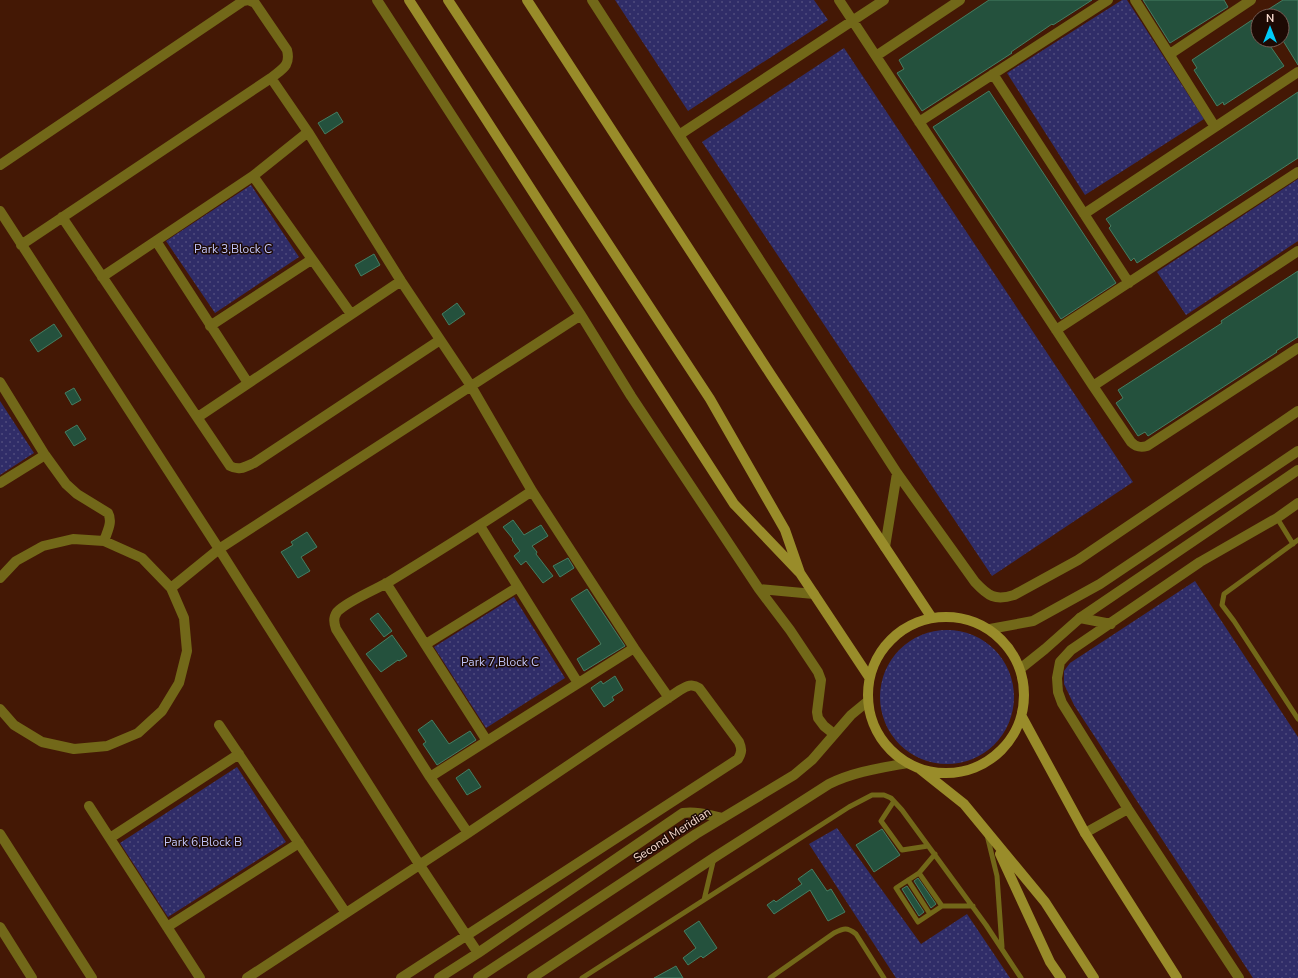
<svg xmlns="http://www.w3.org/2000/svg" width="1298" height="978" font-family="'Nunito Sans',sans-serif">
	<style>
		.grass { fill: url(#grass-dots) }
		.building { fill: #24513d; stroke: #457e62 }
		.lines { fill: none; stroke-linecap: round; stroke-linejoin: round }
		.service { stroke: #726819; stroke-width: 5 }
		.minor { stroke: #726819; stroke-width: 10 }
		.tertiary { stroke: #726819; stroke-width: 10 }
		.secondary { stroke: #998c2a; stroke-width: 10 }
		.labels { text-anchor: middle; stroke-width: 3; stroke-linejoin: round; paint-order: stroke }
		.park-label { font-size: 12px; fill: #c1c5f9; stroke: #1d0a04 }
		.street-label { font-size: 12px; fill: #fbddd1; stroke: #1d0a04 }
	</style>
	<defs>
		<pattern id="grass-dots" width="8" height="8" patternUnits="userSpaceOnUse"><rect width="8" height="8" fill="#302d68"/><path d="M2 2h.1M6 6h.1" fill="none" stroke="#4f4b7d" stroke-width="1.8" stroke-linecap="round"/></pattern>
	</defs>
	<rect width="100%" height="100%" fill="#441805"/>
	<!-- grass -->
	<path class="grass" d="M615,0H814L828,20L688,111Z
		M1122,0H1127L1204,119L1085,195L1007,73Z
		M844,48L1133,482L992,576L702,142Z
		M1298,179V241L1186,315L1157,272Z
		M251,185L299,257L215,313L166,241Z
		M0,401L34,453L0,475Z
		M1195,581L1298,737V978H1253L1074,705L1064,684V671L1070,663Z
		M514,597L565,678L486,728L434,647Z
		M880 697a67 67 0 1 1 134 0a67 67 0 1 1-134 0Z
		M237,767L286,842L168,917L120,843Z
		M837,828L921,944L967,914L1010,978H896L809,844Z"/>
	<!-- building -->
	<path class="building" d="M989,0H1092L1053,25L1052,24L1011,52L1012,53L922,111L897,73L904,69L899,60Z
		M1143,0H1224L1228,7L1170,43Z
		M1283,0H1298V65L1282,39V16H1258Z
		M1252,20L1258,29V40H1266L1284,66L1224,105L1223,102L1217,106L1194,70L1197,68L1192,60Z
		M989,91L1116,283L1061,319L933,127Z
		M1298,92V158L1137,263L1134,258L1131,261L1109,228L1111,226L1106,219Z
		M337,112L343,122L325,134L318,123Z
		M374,254L380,265L361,276L355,265Z
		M1298,271V337L1276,351L1277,352L1148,436L1145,432L1138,436L1116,403L1123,398L1118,390L1222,323L1221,321Z
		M457,303L465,314L449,325L442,314Z
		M54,324L62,336L38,352L30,340Z
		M74,388L81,400L72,405L65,393Z
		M77,425L86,439L74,446L65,432Z
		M513,520L524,535L541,525L548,536L532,546L537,552L536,554L553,576L543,583L526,561L521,565L514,556L520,551L512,540L513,539L503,527Z
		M307,532L317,547L301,557L310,571L298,578L281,552L293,545L291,542Z
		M568,558L574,568L560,577L553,566Z
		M587,589L625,646L584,671L577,659L601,644L571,599Z
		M378,613L392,631L384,637L370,619Z
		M392,635L407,656L399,661L398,660L381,672L366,654Z
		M615,676L623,690L612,697L614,700L604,707L591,688L601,681L603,684Z
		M432,720L449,744L470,731L476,740L437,765L423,744L426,742L418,730Z
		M469,769L481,787L467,795L456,778Z
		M882,829L900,855L874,872L856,845Z
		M812,869L827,891L831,889L845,912L828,921L810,890L774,914L767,905L774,900L776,902L802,884L798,879Z
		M918,878L936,904L931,908L914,881Z
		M907,886L924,912L919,916L902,889Z
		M699,921L717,948L703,958L701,956L688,965L683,958L696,948L684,931Z
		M676,966L683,978H654Z"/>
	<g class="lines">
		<!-- service -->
		<path class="service" d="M1277,518L1293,544
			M1298,540L1224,594L1222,605L1234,621L1298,719
			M894,801L881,821L902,850L928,846
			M987,835L997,876L1002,947
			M935,854L919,873L896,888L918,922L942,906H973
			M919,873L942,906
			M908,880L930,914
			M704,900L714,858
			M582,978L849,807L872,795H884L891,798L902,810L986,925L1021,978
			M770,978L834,933C844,928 847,927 856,934L884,978"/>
		<!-- minor -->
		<path class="minor" d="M377,0L581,315L631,396L759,589L790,630L818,672L821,680L817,712L818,718L824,726L834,734
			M592,0L897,473L975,582C988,596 995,601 1014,595L1078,560L1298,411
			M839,0L1093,386L1131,442C1136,447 1140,448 1147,446L1298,348
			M1135,0L1215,127
			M1170,54L1251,0
			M876,56L960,0
			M993,74L1129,283
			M271,78L308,132L401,281L471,386L532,491L634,648L669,698
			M919,122L1108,0
			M679,135L884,0
			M0,165L243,1L248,0L255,3L287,50C291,66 282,69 271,78L21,245
			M253,176L351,314
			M0,211L219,549L419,864L478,953
			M1084,214L1298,72
			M62,217L230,466C239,471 245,467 254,463L440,340
			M156,241L248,383
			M102,277L253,176L308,132
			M210,326L311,260
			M1056,330L1298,172
			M0,382L45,455L66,484L77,494L108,513C113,522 107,532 104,541
			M1093,386L1298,251
			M198,417L401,281
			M0,483L45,455
			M480,526L578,683
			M885,547L897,473
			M0,578L16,561L43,546L73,539L104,541L142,558L171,588L184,618L187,651L179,683L162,711L138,733L107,746L74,749L42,742L14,725L0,709
			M386,583L487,741
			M171,588L219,549L581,315
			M759,589L814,594
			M1080,618L1111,624
			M426,644L518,587
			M219,725L346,913
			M430,777L634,648
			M89,806L200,978
			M468,833L430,777L336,629C334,623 333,618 337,612C346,602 374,590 387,583C436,553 484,523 532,491
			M1085,833L1128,809
			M0,834L92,978
			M110,838L239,754
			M0,927L32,978
			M167,927L299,843
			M247,978L468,833L680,690C687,686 692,683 699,688L739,742C742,749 742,752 738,759L401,978
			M439,978L478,953L683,813C696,811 709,815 722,818
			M1239,978L1128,809L1062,703L1058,692L1057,678L1060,662L1071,650L1200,562L1277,518L1298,503"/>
		<!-- tertiary -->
		<path class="tertiary" d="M990,629L1033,621L1100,584L1298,451
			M1020,669L1045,649L1080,618L1298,470
			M478,978L696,834L794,775L812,760L851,715L868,701
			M532,978L715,857L829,784C853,772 880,768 907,763"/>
		<!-- secondary -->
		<path class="secondary" d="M409,0L734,504L799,572
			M448,0L710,399L785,530L800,573L869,677
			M527,0L771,375L932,618
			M868 695a78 78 0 1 1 156 0a78 78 0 1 1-156 0Z
			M1022,717L1085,833L1177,978
			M920,769L964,804L1045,902L1094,978
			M1000,854L1050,962L1061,978"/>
	</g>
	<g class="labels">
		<!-- park labels -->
		<g class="park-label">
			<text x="233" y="253">Park 3,Block C</text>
			<text x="500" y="666">Park 7,Block C</text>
			<text x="203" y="846">Park 6,Block B</text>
		</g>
		<!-- street labels -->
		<g class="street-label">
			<text transform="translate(672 835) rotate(-33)" y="4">Second Meridian</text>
		</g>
	</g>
	<!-- north arrow -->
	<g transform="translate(1270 28)"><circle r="19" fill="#1d0a04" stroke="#765e56"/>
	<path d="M0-3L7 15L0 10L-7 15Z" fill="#00cbf8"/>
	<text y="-6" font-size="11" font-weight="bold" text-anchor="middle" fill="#fbddd1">N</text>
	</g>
</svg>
